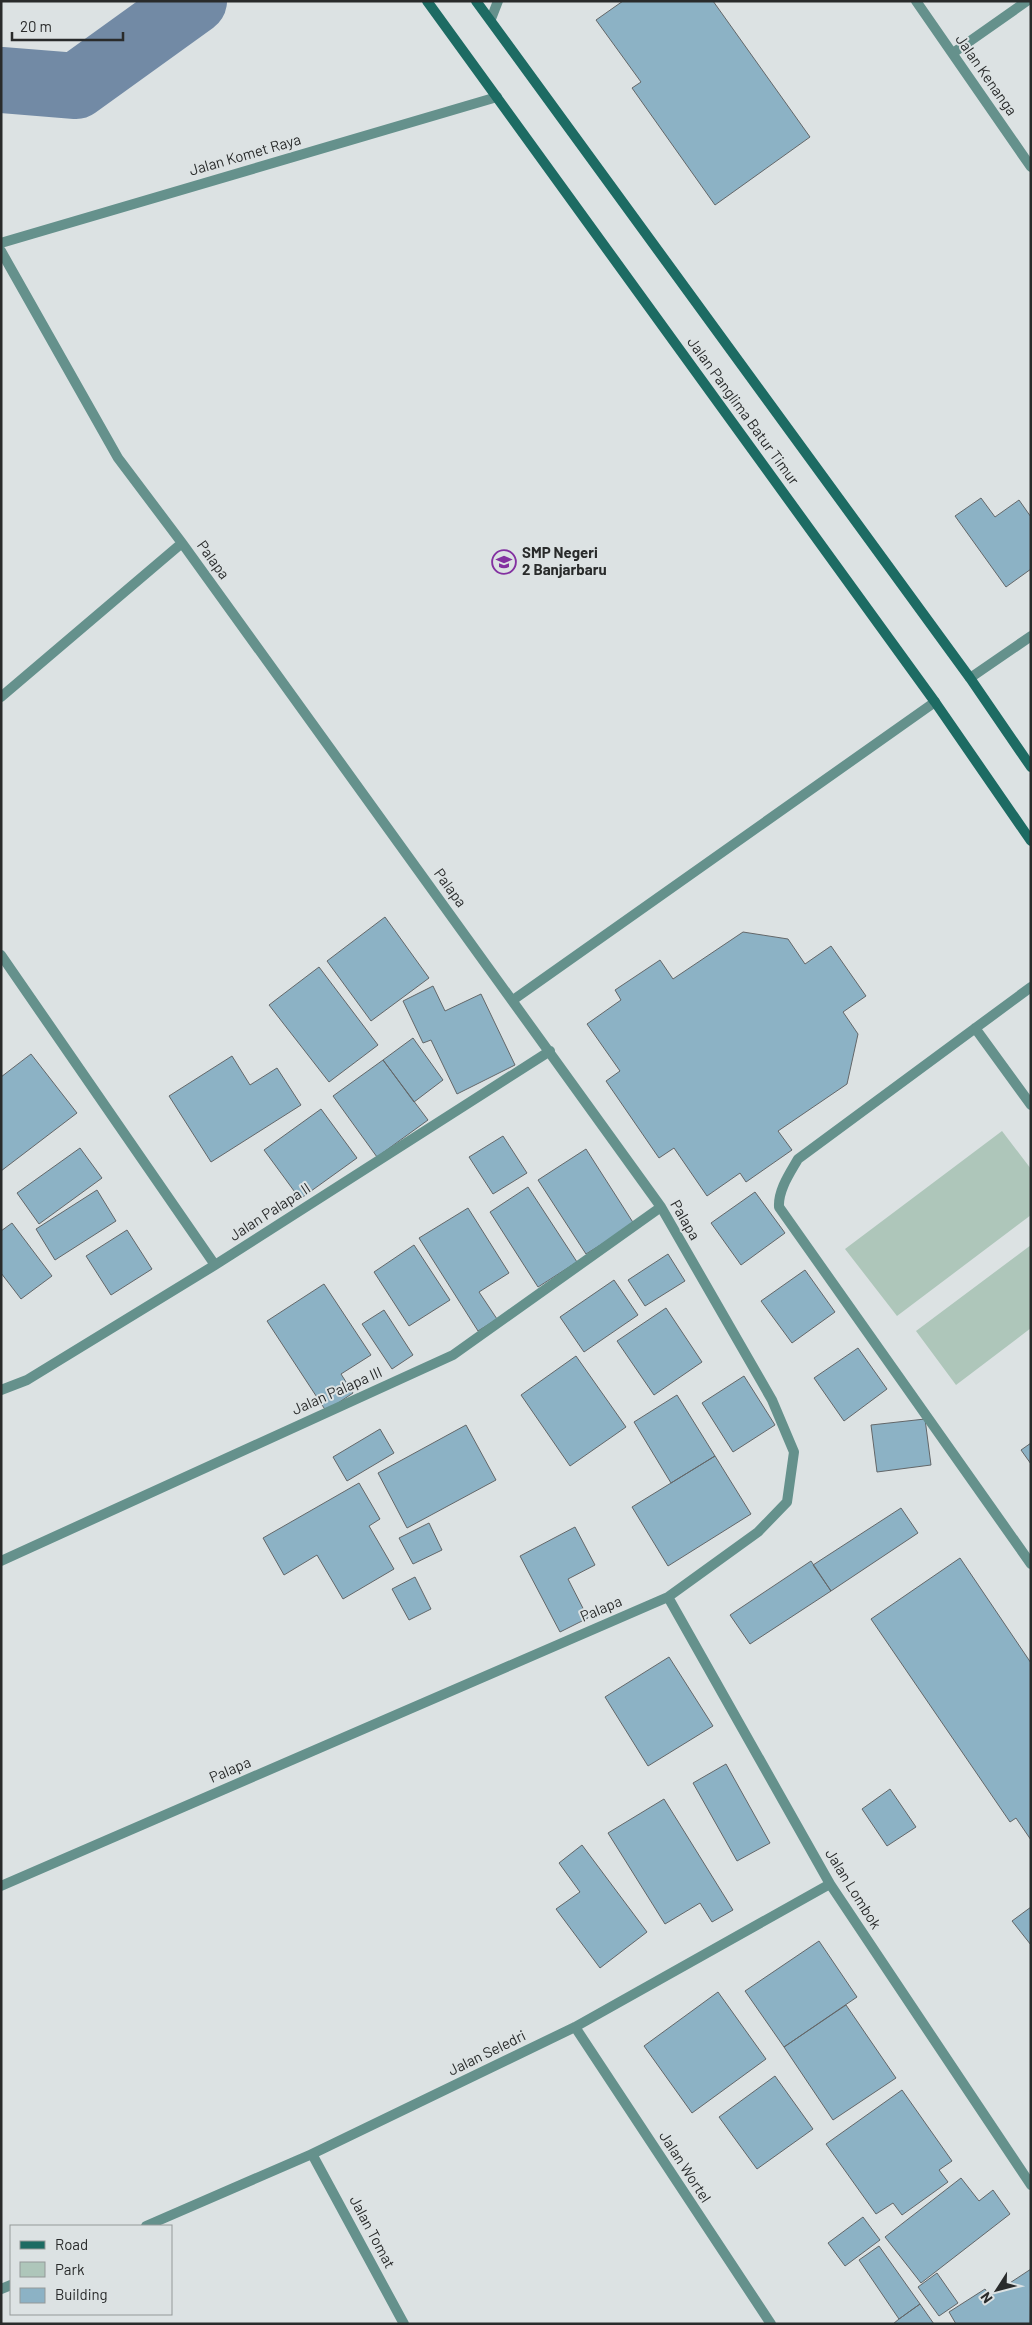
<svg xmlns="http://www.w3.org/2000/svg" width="1032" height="2325" font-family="Barlow,sans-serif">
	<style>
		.green { fill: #aec6ba }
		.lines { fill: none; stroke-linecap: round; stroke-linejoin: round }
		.river { stroke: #728aa5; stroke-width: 66 }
		.building { fill: #8cb2c5; stroke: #636769 }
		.service { stroke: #65918c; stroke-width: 10 }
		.minor { stroke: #65918c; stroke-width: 10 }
		.tertiary { stroke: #65918c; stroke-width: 10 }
		.secondary { stroke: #1d6b63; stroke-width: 10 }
		.labels { text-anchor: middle; stroke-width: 4; stroke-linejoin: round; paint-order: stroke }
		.street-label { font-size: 15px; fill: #292b2b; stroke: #dce2e3 }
		.poi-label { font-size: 15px; font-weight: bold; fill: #292b2b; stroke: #dce2e3; text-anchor: start }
	</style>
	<rect width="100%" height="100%" fill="#dce2e3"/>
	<!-- green -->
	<path class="green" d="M1002,1131L1031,1169V1215L897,1316L845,1249Z
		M1031,1245V1328L956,1385L916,1331Z"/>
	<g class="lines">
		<!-- river -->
		<path class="river" d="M1,80L76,86L194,1"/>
	</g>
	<!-- building -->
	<path class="building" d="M623,1H713L810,137L715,205L632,88L641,82L596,20Z
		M981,498L995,517L1019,500L1031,517V569L1006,587L955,516Z
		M385,917L429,978L371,1021L327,961Z
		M743,932L788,939L805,964L831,946L866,996L843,1012L858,1034L847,1084L778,1131L792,1150L746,1182L740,1173L707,1196L674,1148L659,1158L606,1081L620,1071L587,1024L621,1000L615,990L660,960L673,979Z
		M319,967L378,1045L329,1082L269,1005Z
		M433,986L445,1011L481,994L515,1065L457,1094L431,1040L423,1043L403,1001Z
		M413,1038L443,1080L414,1102L383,1060Z
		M31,1054L77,1113L1,1171V1077Z
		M232,1056L250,1085L277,1068L301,1105L211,1162L169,1096Z
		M383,1060L428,1120L377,1157L333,1096Z
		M321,1109L357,1158L300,1199L264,1150Z
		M503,1136L527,1173L493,1194L469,1157Z
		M80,1148L102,1178L39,1224L17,1193Z
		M586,1149L634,1224L586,1254L538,1180Z
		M528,1187L577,1262L538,1287L490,1212Z
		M97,1190L116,1221L55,1260L36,1229Z
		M755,1192L785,1233L741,1265L711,1223Z
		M468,1208L509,1273L479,1292L497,1319L478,1331L419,1238Z
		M12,1223L52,1276L21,1299L1,1273V1231Z
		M127,1230L152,1269L111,1295L86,1256Z
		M414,1245L450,1300L409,1326L374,1272Z
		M668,1254L685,1281L645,1306L628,1280Z
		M805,1270L835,1312L792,1343L761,1301Z
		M614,1280L638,1315L584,1352L560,1317Z
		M324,1284L371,1355L341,1374L353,1393L326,1411L267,1321Z
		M666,1308L702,1362L654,1395L617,1341Z
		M384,1310L413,1355L392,1369L362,1324Z
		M858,1348L887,1389L844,1421L814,1378Z
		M576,1356L626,1427L570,1466L521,1395Z
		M744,1376L775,1425L733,1452L702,1403Z
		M677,1395L715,1456L671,1483L634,1422Z
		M925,1419L931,1465L877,1472L871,1425Z
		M466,1425L496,1480L407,1528L378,1473Z
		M380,1429L394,1453L347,1481L333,1457Z
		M1031,1443V1464L1021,1450Z
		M715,1456L751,1514L668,1566L632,1507Z
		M359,1483L380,1519L369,1526L394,1569L343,1599L317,1555L284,1575L263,1538Z
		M901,1508L918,1533L831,1591L813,1565Z
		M429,1523L442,1550L413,1564L399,1538Z
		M575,1527L595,1565L568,1579L588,1618L560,1632L520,1556Z
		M960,1558L1031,1663V1840L1016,1818L1010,1822L871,1619Z
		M811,1561L831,1591L750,1644L730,1615Z
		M415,1577L431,1609L409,1620L392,1589Z
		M669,1657L713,1726L648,1766L605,1697Z
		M726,1764L770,1843L737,1861L693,1783Z
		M890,1789L916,1827L887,1846L862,1809Z
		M664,1799L733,1910L712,1922L700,1903L665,1924L608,1833Z
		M582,1845L647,1932L600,1968L556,1909L580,1892L559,1863Z
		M1031,1907V1945L1012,1921Z
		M819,1941L857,1997L784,2047L745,1991Z
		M718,1992L766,2059L692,2113L644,2046Z
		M846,2005L896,2078L833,2120L784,2047Z
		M775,2076L813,2129L757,2169L719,2117Z
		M902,2090L952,2161L939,2170L948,2182L902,2215L893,2203L876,2214L826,2144Z
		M961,2178L979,2201L993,2190L1010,2214L921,2283L885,2237Z
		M863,2217L880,2240L845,2266L828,2243Z
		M879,2246L920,2304L899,2319L859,2260Z
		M1031,2269L1030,2324H956L949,2312L985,2289L990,2296Z
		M937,2273L958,2303L939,2316L918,2287Z
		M920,2304L934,2324H893L899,2319Z"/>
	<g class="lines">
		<!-- service -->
		<path class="service" d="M1031,987L798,1159C790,1173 778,1190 779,1207L1031,1564
			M975,1028L1031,1105"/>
		<!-- minor -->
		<path class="minor" d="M916,1L1031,167
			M953,53L1027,1
			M1,243L497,97
			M1,251L118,458L182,543L661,1207L772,1400L794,1452L787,1502L758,1532L668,1597L1,1886
			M970,678L1031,636
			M1,697L182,543
			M1,955L215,1265
			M513,1000L935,702
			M1,1390L27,1380L215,1265L550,1051
			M1,1561L453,1355L661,1207
			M668,1597L830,1884L1031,2185
			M575,2027L771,2324
			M312,2154L404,2324
			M146,2226L312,2154L575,2027L830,1884
			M1,2289L11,2285"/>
		<!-- tertiary -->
		<path class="tertiary" d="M491,19L498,1"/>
		<!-- secondary -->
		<path class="secondary" d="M427,1L935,702L1031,841
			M476,1L970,678L1031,767"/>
	</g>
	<!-- icons -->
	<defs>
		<g id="school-ring" transform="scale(1.25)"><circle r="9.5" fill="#dce2e3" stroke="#8331a1" stroke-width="1.5"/><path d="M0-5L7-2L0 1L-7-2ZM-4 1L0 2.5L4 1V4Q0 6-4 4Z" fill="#8331a1"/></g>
	</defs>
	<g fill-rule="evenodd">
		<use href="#school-ring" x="504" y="562"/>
	</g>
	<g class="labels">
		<!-- street labels -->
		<g class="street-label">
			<text transform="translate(986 75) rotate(55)" y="5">Jalan Kenanga</text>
			<text transform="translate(245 155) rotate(-16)" y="5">Jalan Komet Raya</text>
			<text transform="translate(743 411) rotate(54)" y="5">Jalan Panglima Batur Timur</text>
			<text transform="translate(213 560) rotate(54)" y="5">Palapa</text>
			<text transform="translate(450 888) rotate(54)" y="5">Palapa</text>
			<text transform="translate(270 1212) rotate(-33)" y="5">Jalan Palapa II</text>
			<text transform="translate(685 1220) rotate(60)" y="5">Palapa</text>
			<text transform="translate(337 1391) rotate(-24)" y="5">Jalan Palapa III</text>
			<text transform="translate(601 1609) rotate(-23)" y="5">Palapa</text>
			<text transform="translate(230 1770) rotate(-23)" y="5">Palapa</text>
			<text transform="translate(853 1889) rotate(58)" y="5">Jalan Lombok</text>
			<text transform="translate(487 2053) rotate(-26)" y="5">Jalan Seledri</text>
			<text transform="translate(685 2167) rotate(57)" y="5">Jalan Wortel</text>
			<text transform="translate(372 2232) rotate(62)" y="5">Jalan Tomat</text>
		</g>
		<!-- poi labels -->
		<g class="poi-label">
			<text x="522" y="558">SMP Negeri<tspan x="522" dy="17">2 Banjarbaru</tspan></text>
		</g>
	</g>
	<!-- border -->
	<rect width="1032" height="2325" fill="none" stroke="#292b2b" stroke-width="5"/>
	<!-- legend -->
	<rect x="10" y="2225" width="162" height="90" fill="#dce2e3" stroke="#949999"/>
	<rect x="20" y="2241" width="25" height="8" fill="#1d6b63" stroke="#949999"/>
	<text x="55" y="2250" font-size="15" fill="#292b2b">Road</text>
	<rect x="20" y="2262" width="25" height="15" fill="#aec6ba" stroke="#949999"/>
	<text x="55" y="2275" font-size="15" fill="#292b2b">Park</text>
	<rect x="20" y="2288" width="25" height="15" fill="#8cb2c5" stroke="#949999"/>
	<text x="55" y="2300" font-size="15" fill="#292b2b">Building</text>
	<!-- north arrow -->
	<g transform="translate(997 2290) rotate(234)" stroke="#dce2e3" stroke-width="4" paint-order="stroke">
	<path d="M0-4L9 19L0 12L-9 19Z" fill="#292b2b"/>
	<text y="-8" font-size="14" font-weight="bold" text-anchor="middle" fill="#292b2b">N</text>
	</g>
	<!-- scale -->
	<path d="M12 32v8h111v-8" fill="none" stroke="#292b2b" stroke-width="2.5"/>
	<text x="20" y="32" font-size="15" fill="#292b2b" stroke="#dce2e3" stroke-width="4" paint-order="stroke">20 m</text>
</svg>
